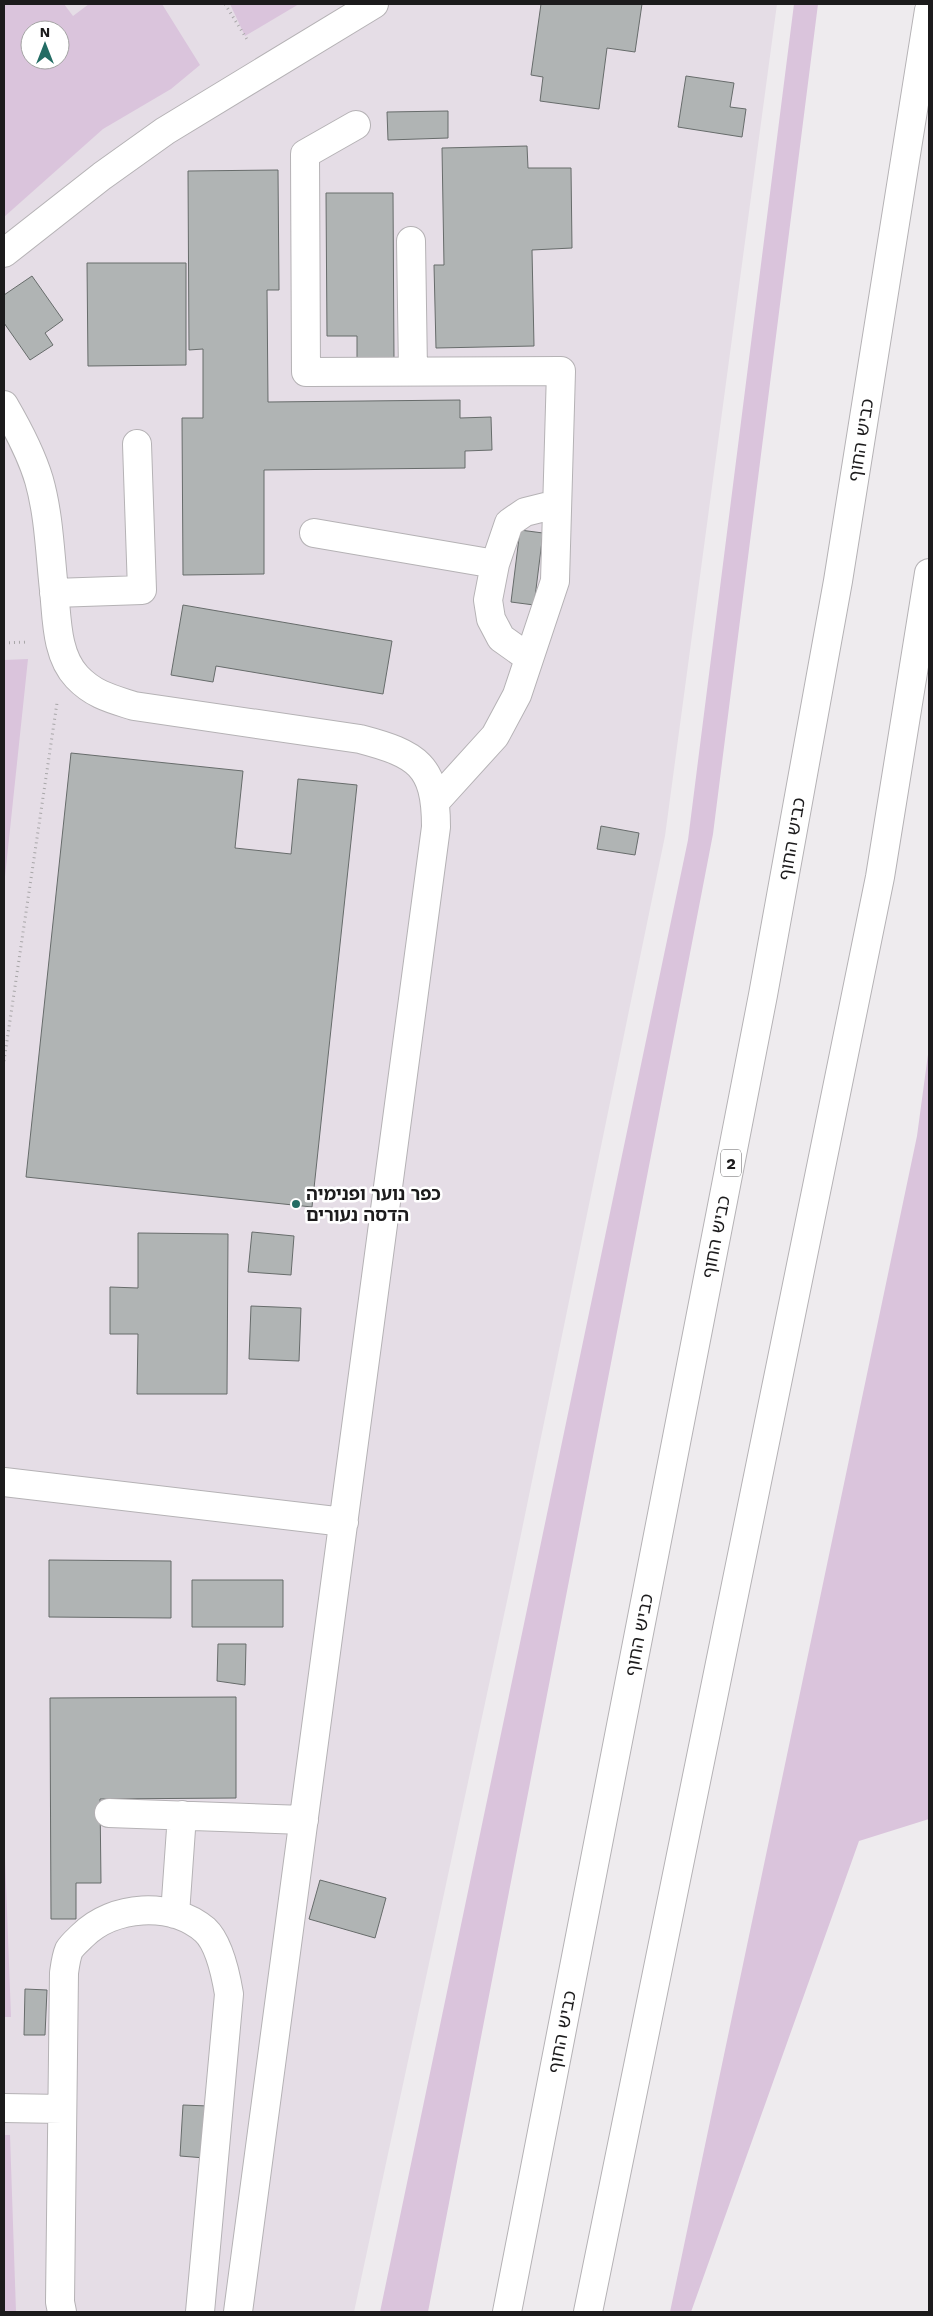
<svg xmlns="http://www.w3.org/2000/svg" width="933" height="2316" font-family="'Work Sans','Noto Sans Hebrew',sans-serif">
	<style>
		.built { fill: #e5dde6; fill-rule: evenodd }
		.green { fill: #dac4dc; fill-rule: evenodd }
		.building { fill: #b0b4b4; stroke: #676c6b }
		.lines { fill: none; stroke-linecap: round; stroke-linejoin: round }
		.minor-casing { stroke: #b5b2b5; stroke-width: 30 }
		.highway-casing { stroke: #b5b2b5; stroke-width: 30 }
		.path { stroke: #a8a6a8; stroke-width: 3; stroke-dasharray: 1 4; stroke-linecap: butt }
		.minor { stroke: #fff; stroke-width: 28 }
		.highway { stroke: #fff; stroke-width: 28 }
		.poi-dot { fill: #236c64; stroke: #fff; stroke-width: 2 }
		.labels { text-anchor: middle; stroke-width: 5; stroke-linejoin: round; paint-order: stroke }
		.shield { fill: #fff; stroke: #605f60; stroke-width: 1 }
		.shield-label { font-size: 16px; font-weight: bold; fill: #1c1b1c }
		.street-label { font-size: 18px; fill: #1c1b1c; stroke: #fff }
		.poi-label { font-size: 18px; font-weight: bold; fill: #1c1b1c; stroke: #fff; text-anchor: start }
	</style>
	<rect width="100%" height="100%" fill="#eeebee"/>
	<!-- built -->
	<path class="built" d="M4,4H777L665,836L513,1573L354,2312H4ZM30,30H60V60H30Z"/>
	<!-- green -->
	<path class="green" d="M4,4H64L73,16L89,4H162L200,65L171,89L103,129L4,217ZM30,30H60V60H30Z
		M230,4H299L245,36Z
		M794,4H818L713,834L428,2312H380L688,840Z
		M28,659L4,886V660Z
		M929,1047V1819L859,1841L691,2312H670L917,1136Z
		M4,1831L11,2017H4Z
		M4,2135H10L16,2312H4Z"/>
	<!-- building -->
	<path class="building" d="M541,4H642L635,52L607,48L599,109L540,101L543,77L531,75Z
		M686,76L734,83L730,107L746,109L742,137L678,127Z
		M448,111V138L388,140L387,112Z
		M527,146L528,168H571L572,248L532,250L534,346L436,348L434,265H444L442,148Z
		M278,170L279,290H267L268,402L460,400V418L491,417L492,450L465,451V468L264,470V574L183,575L182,418H203V349L189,350L188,171Z
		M326,193H393L394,362H357V336H327Z
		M87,263H186V365L88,366Z
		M32,276L63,320L45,333L53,345L30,360L4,323V295Z
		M520,530L543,533L534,605L511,602Z
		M183,605L392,641L383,694L216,666L213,682L171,675Z
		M71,753L243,771L235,848L291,854L298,779L357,785L312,1207L26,1177Z
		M601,826L639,833L635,855L597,849Z
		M252,1232L294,1236L291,1275L248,1272Z
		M138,1233L228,1234L227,1394H137L138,1334H110V1287L138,1288Z
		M251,1306L301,1308L299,1361L249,1359Z
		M49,1560L171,1561V1618L49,1617Z
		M192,1580H283V1627H192Z
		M218,1644H246L245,1685L217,1681Z
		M236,1697V1798L100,1799L101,1883H76V1919H51L50,1698Z
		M320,1880L386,1898L375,1938L309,1919Z
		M25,1989L47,1990L45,2035H24Z
		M183,2105L208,2106L205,2158L180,2156Z"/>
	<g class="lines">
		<!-- minor casing -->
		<g class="minor-casing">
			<path id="minor" d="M356,125L305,154L306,372L561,371L555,581L517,695L495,736L436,801
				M411,241L413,371
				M4,253L102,176L165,131L374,4
				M4,405C18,429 31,453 39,480C49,515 50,554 54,590C57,618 56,655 77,677C94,695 112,699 134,706L360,739C417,754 436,765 436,827L238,2312
				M314,533L495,564
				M54,593L142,590L137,444
				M529,658L501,638L491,619L488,600L495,564L509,523L525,512L557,504
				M4,1482L344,1522
				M109,1813L304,1820
				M175,1914L182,1815
				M4,2108L62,2109
				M62,2312L60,2302L64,1973C65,1966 66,1957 69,1950C72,1945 78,1940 82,1936C113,1905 171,1901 205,1930C219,1943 226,1976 229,1994L200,2312"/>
		</g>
		<!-- highway casing -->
		<g class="highway-casing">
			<path id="highway" d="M507,2312L763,995L838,581L929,10
				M588,2312L880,877L929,573"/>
		</g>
		<!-- path -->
		<path class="path" d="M225,4L248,41
			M4,643L28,642
			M4,1061L57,703"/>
		<!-- minor -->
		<use href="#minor" class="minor"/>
		<!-- highway -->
		<use href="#highway" class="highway"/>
	</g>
	<!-- markers -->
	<circle class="poi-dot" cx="296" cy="1204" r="5"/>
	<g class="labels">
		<!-- shield labels -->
		<rect class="shield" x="721" y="1149.5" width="20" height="27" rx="4"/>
		<g class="shield-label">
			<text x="731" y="1169">2</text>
		</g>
		<!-- street labels -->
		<g class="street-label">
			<text transform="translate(861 440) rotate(-81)" y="6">כביש החוף</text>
			<text transform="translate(792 839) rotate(-80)" y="6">כביש החוף</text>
			<text transform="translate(716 1237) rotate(-79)" y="6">כביש החוף</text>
			<text transform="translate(639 1635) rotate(-79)" y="6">כביש החוף</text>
			<text transform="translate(562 2032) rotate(-79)" y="6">כביש החוף</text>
		</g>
		<!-- poi labels -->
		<g class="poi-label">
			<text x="306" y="1200">כפר נוער ופנימיה<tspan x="306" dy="21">הדסה נעורים</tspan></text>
		</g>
	</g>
	<!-- border -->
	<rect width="933" height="2316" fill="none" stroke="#1c1b1c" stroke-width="10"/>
	<!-- north arrow -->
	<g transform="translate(45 45)"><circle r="24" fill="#ffffff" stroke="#a4a4a4"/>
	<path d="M0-4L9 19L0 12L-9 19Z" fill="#236c64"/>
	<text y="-8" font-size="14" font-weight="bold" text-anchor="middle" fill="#1c1b1c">N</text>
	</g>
</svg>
